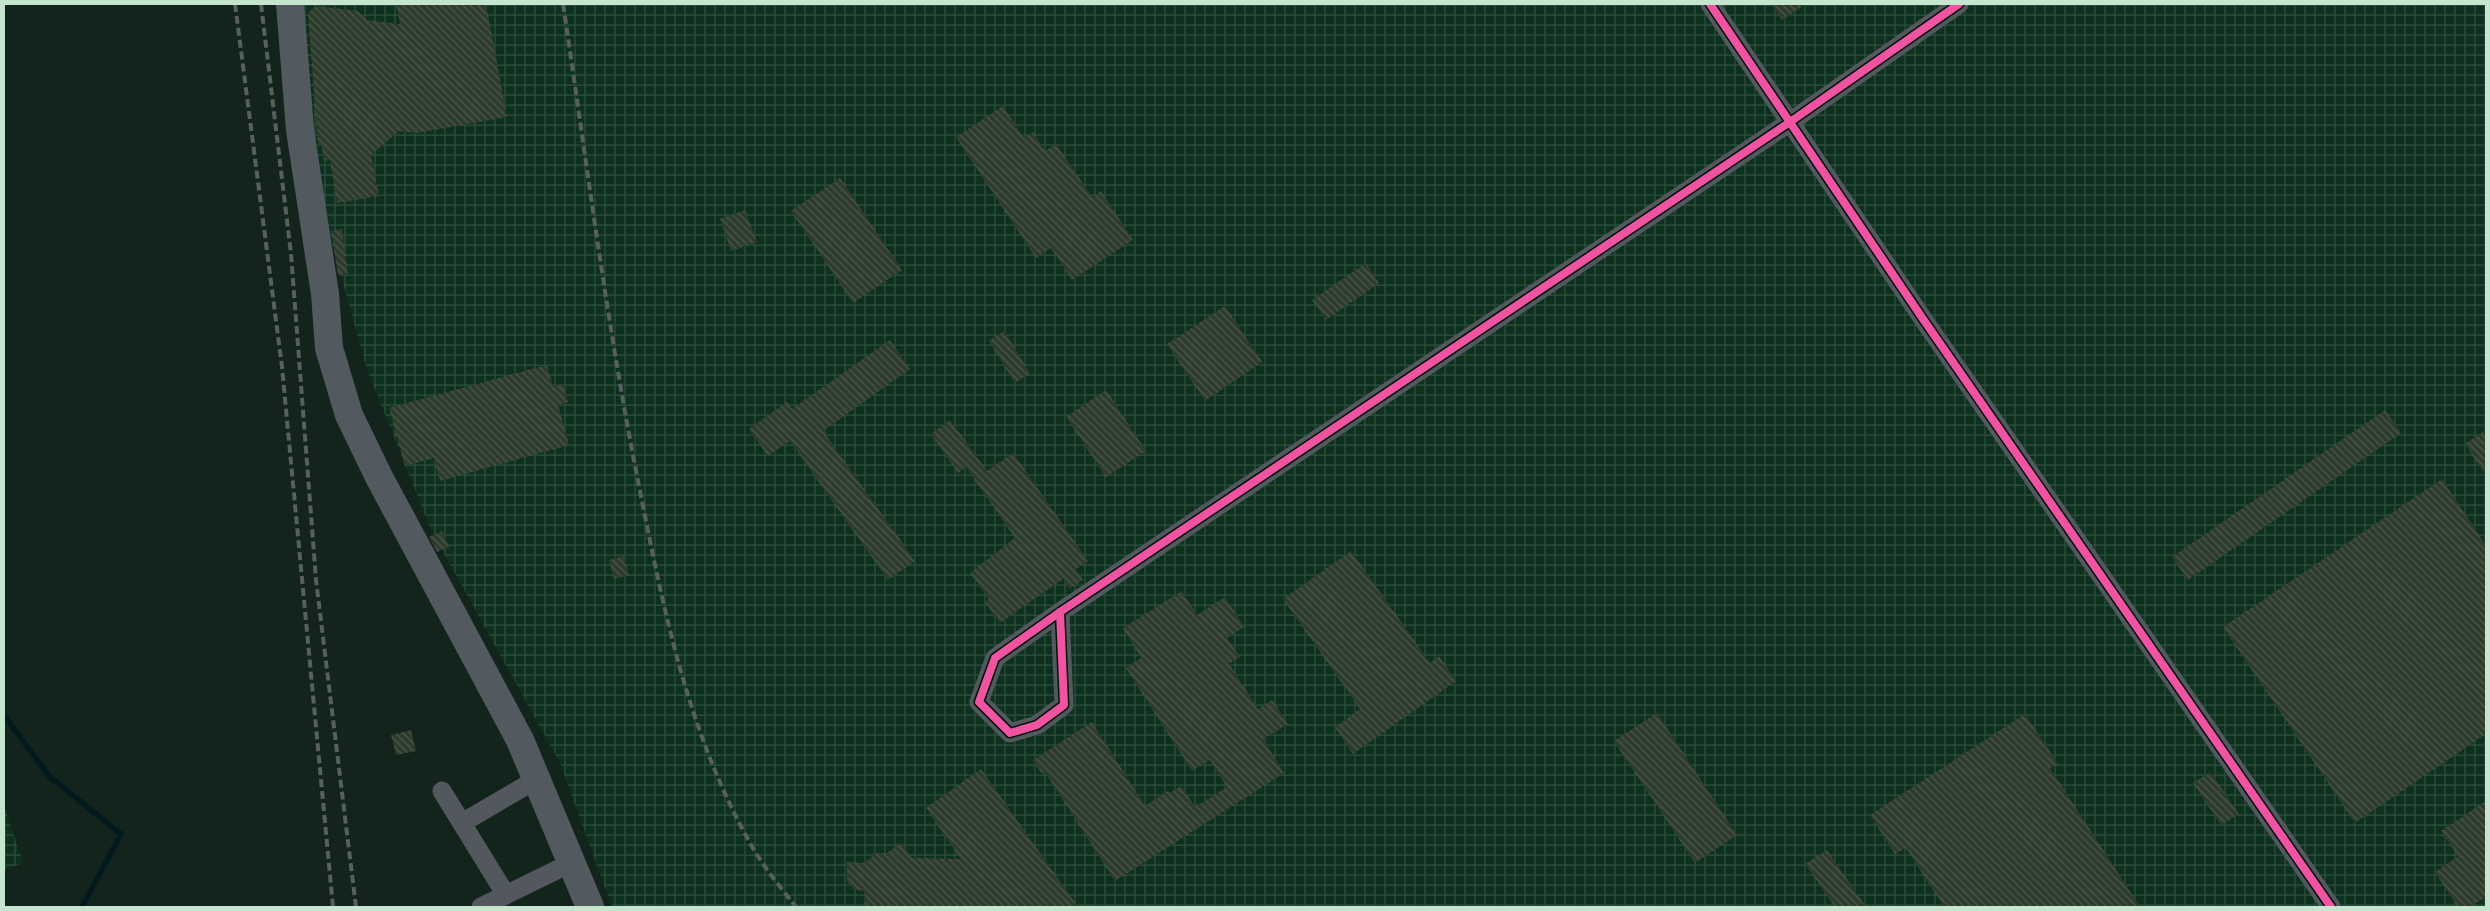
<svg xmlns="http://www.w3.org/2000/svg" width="2490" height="911" font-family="'Zilla Slab',serif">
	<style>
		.industrial { fill: url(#industrial-grid) }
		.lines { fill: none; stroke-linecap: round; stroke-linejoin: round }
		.stream { stroke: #02191e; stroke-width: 5.5 }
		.building { fill: url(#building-back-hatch) }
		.street { stroke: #53585e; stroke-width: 19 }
		.secondary { stroke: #535a5f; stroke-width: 28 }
		.rail { stroke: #575f5f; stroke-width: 4; stroke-dasharray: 8 4; stroke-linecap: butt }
		.cycleway-casing { stroke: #001306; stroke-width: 11 }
		.cycleway { stroke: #f153a3; stroke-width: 8 }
	</style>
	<defs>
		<pattern id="industrial-grid" width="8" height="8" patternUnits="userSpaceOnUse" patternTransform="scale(1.25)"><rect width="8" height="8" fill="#0d311e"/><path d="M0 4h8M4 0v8" fill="none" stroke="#2f4f3e"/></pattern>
		<pattern id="building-back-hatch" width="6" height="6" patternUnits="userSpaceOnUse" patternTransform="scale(1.25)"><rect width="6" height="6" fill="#2e3c2e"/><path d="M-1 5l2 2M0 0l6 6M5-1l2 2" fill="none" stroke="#4b584b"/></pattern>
	</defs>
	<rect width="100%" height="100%" fill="#12241b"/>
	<!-- industrial -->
	<path class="industrial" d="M283,4H2486V907H612L560,763L431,530L367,369L300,130Z
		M4,805L23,863L4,870Z"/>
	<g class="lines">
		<!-- stream -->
		<path class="stream" d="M4,715L49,776L121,834L82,907"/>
	</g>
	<!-- building -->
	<path class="building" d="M396,4H486L507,117L417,133L399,131L371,155L379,196L337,203L330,160L324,161L322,147L318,143L308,13L316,6L358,11L367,20L400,24Z
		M1771,4H1806L1782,20Z
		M1003,106L1024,138L1033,132L1045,151L1056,144L1092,197L1101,191L1133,240L1072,280L1051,248L1036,258L956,137Z
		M840,178L902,270L853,303L791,211Z
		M745,210L757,242L731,251L720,219Z
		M342,229L348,274L338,275L331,231Z
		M1366,263L1379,283L1326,320L1312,300Z
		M1225,306L1262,362L1205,401L1167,344Z
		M1004,331L1030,373L1015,383L989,341Z
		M890,340L910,369L823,431L915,561L888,580L790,441L768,456L749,429L787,402L792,409Z
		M547,365L553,387L563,384L568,402L558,405L569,445L440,481L434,458L405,466L389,408Z
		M1106,390L1146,451L1106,477L1066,417Z
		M2385,410L2401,433L2188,580L2172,557Z
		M950,420L987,471L1013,453L1088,561L1076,569L1083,580L1070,589L1063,579L1000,623L985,602L989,599L970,573L1015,538L966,467L958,473L931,434Z
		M2486,430V476L2465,444Z
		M2442,479L2486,546V734L2355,823L2223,627Z
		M442,531L449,547L437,552L429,537Z
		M1351,551L1430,663L1439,656L1456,681L1353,754L1335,727L1360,709L1283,599Z
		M624,556L629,575L614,579L609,560Z
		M1182,591L1197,615L1225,597L1244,627L1227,638L1240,657L1229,664L1258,709L1272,700L1288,724L1263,739L1284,773L1115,881L1045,772L1042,774L1033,760L1092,722L1145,806L1168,791L1170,793L1181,786L1195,807L1227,787L1210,760L1192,771L1126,668L1141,658L1123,628Z
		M1657,713L1737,835L1695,863L1614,741Z
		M2025,714L2058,764L2050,768L2140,907H1944L1906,848L1895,854L1870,815Z
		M411,730L416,751L396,755L391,735Z
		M981,769L1078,907H865L866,891L854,890L847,881V862L864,863L877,853H887L901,843L912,858L961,859L926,808Z
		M2210,772L2239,814L2221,825L2193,783Z
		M2486,801V897L2469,907H2458L2435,872L2458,856L2441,831Z
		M1827,850L1866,907H1835L1805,864Z"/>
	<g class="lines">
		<!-- street -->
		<path class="street" d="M1710,4L1923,319L2331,907
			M1060,612L1064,705L1037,725L1010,733L979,702L995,658L1060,612L1790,122L1959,4
			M442,791L506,895
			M462,823L537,779
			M481,907L571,863"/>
		<!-- secondary -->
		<path class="secondary" d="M290,4L300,130L325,294L329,348L349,415L379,477L520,740L590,907"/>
		<!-- rail -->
		<path class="rail" d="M235,4L282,367L333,907
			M261,4L291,254L316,580L356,907
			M563,4C587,164 607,326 639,486C664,612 689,738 754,850C766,870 782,889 796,907"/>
		<!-- cycleway casing -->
		<g class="cycleway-casing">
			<path id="cycleway" d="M1710,4L1923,319L2331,907
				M1060,612L1064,705L1037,725L1010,733L979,702L995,658L1060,612L1790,122L1959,4"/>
		</g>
		<!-- cycleway -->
		<use href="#cycleway" class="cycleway"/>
	</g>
	<!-- border -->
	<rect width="2490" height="911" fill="none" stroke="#c5e5cf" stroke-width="10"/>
</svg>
